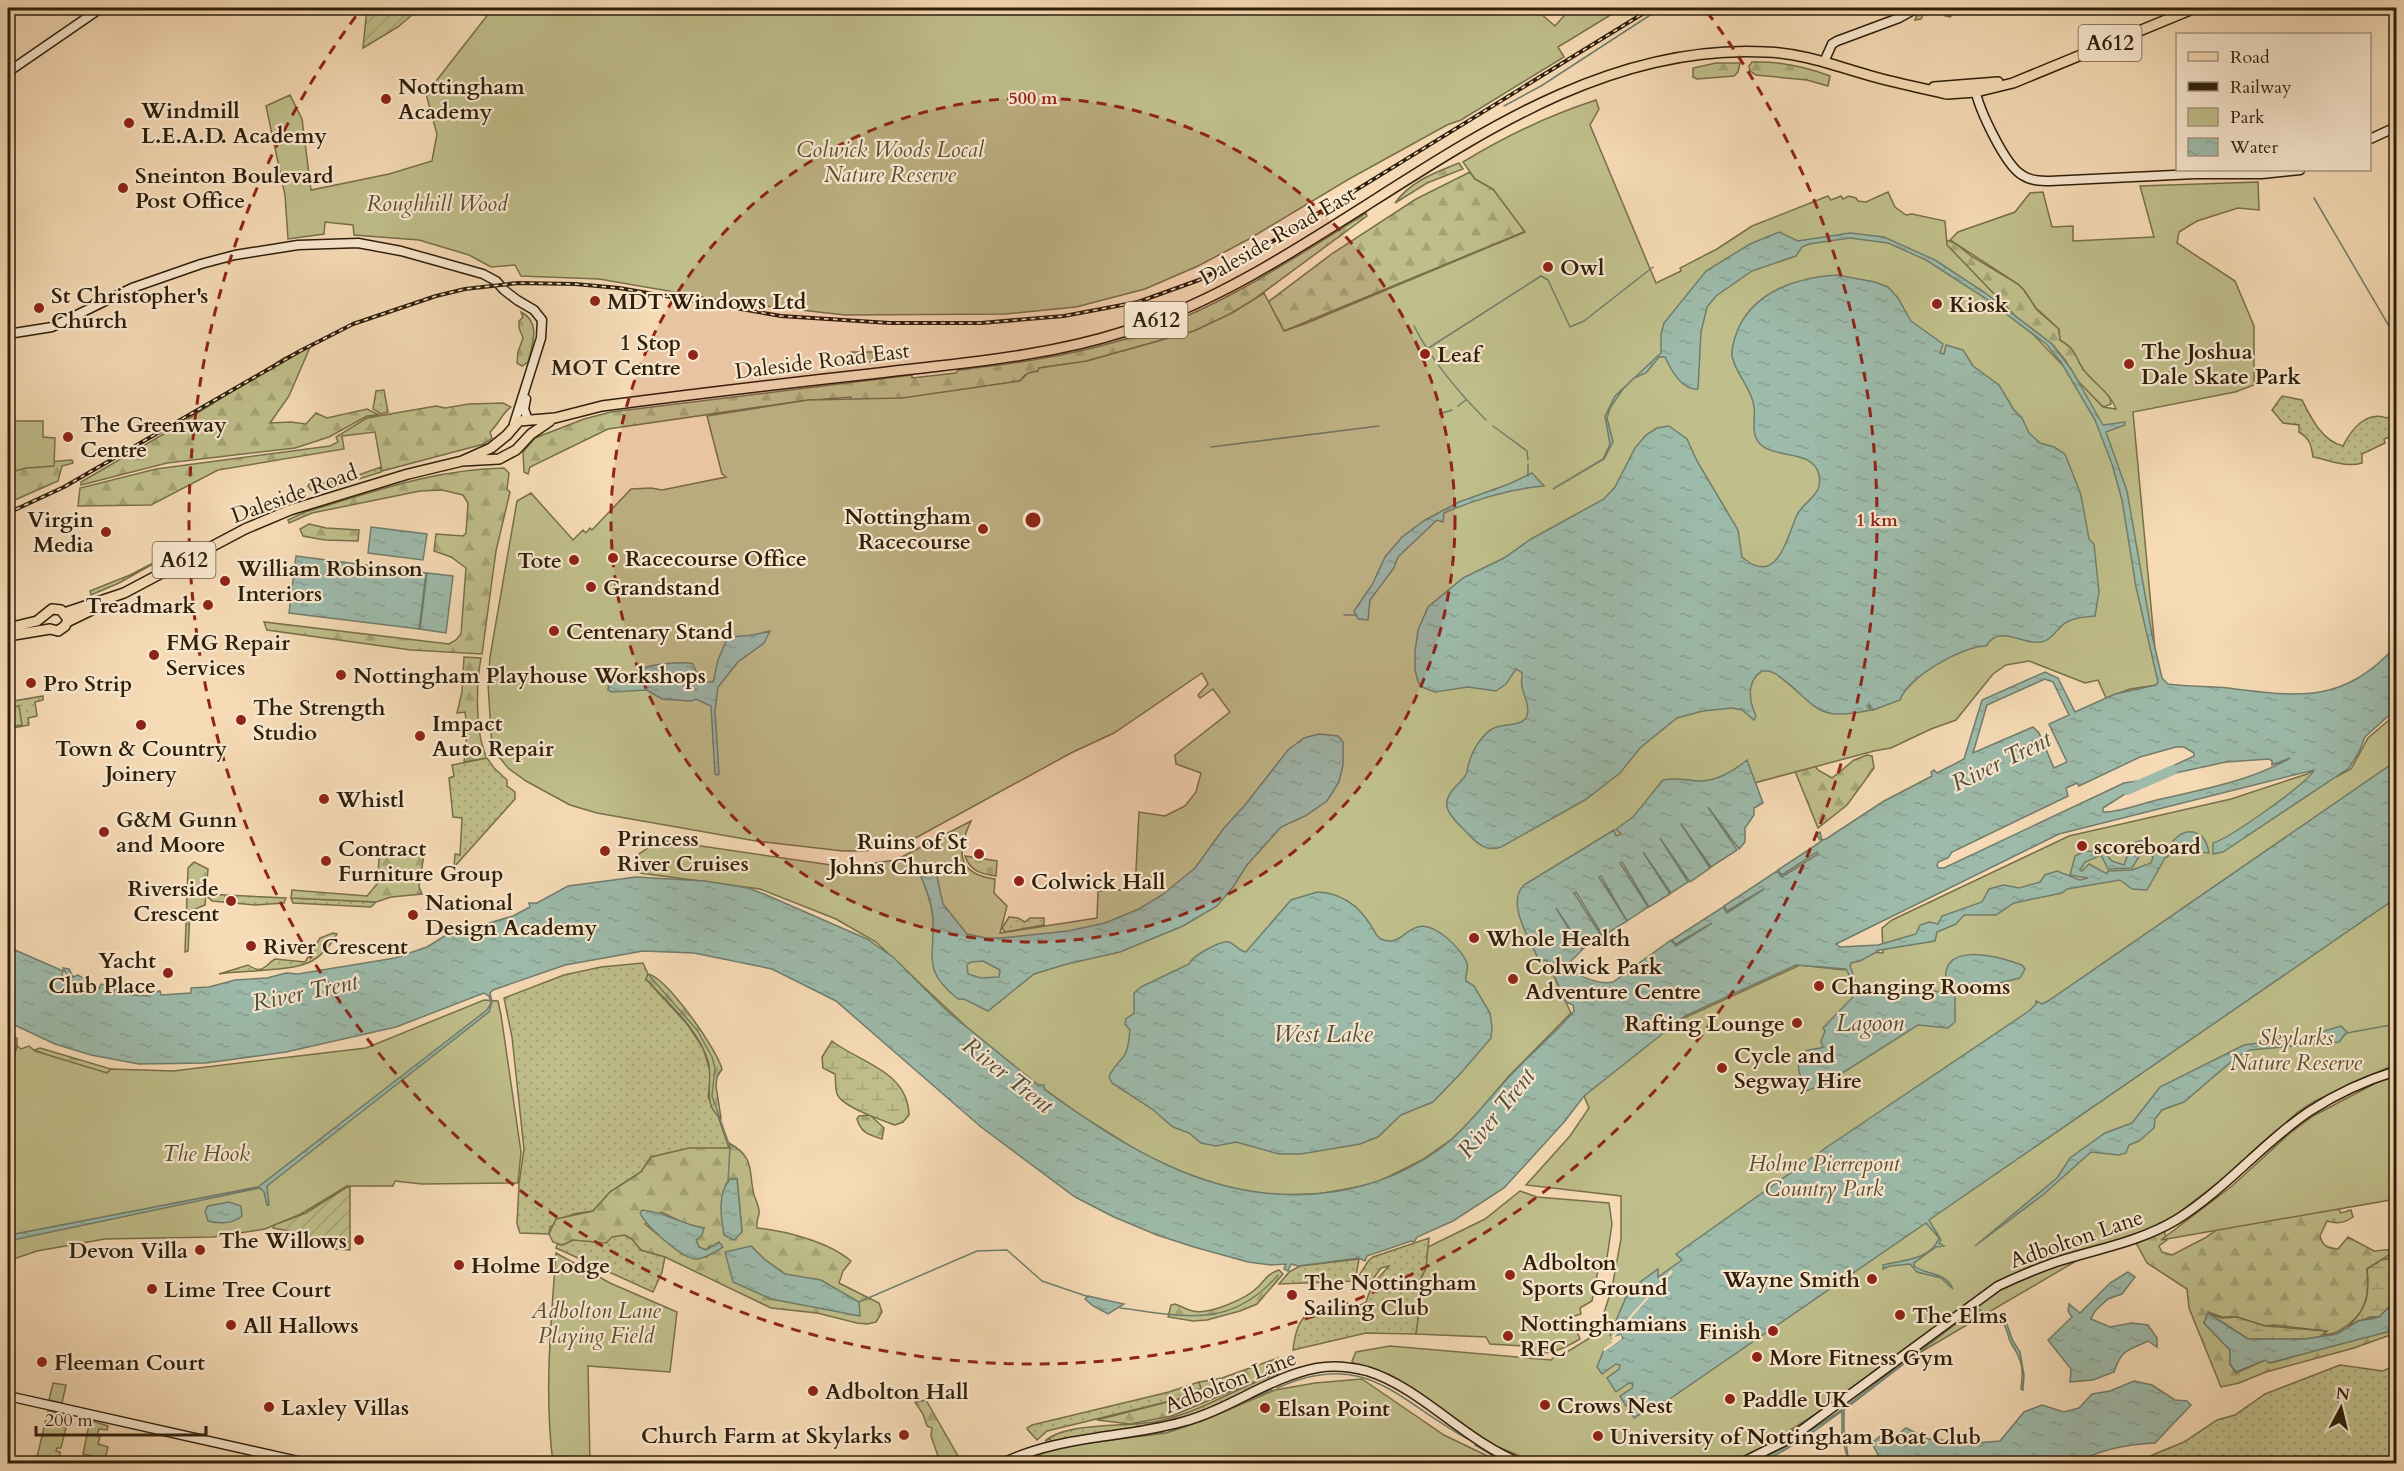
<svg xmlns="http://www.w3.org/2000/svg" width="2404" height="1471" font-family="Cardo,serif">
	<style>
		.grass { fill: url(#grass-dots); stroke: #786f4a; stroke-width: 1.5 }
		.forest { fill: url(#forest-firs); stroke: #786f4a; stroke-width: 1.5; fill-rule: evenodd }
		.wetland { fill: url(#wetland-marsh); stroke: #786f4a; stroke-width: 1.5 }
		.cemetery { fill: url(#cemetery-stones); stroke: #786f4a; stroke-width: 1.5 }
		.park { fill: #c0bf8b; stroke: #786f4a; stroke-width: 1.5 }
		.garden { fill: url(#garden-furrows); stroke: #786f4a; stroke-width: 1.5 }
		.water { fill: url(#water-ripples); stroke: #717d6b; stroke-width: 1.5; fill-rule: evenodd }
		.pier { fill: #f6dbb6 }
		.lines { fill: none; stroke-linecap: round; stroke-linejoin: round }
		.stream { stroke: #717d6b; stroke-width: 1.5 }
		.river { stroke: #9dbbab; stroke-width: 10 }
		.secondary-casing { stroke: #2f1f0a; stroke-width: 11 }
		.primary-casing { stroke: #2f1f0a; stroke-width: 12 }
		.secondary { stroke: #f9e8d0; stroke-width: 8 }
		.primary { stroke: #f6dbb6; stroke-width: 9 }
		.rail-casing { stroke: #2f1f0a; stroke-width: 4 }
		.rail { stroke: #f9e8d0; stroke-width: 1.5; stroke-dasharray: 4.5; stroke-linecap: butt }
		.ring { fill: none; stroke: #8f2418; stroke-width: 3; stroke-dasharray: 10 8 }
		.poi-dot { fill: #8f2418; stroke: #f9e8d0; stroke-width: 2 }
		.labels { text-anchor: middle; stroke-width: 4.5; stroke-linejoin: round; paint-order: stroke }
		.shield { fill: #f9e8d0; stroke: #6c5b45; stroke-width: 1.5 }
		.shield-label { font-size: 21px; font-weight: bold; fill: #2f1f0a }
		.poi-label { font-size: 22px; font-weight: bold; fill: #2f1f0a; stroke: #f9e8d0; text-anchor: start }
		.park-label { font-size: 22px; font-style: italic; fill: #5a4f31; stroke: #f9e8d0 }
		.street-label { font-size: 22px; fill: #2f1f0a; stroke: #f9e8d0 }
		.water-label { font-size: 24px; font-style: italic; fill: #504e3a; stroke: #f9e8d0 }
		.centre { fill: #8f2418; stroke: #f9e8d0; stroke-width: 3 }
		.ring-label { font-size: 18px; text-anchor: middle; font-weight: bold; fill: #8f2418; stroke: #f9e8d0; stroke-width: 4.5; stroke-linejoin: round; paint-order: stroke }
	</style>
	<defs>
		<pattern id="grass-dots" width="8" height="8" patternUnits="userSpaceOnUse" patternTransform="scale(1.5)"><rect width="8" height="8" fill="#c0bf8b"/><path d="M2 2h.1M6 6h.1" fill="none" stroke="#a5a477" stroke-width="1.8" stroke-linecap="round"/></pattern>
		<pattern id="forest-firs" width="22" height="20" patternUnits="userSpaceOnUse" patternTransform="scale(1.5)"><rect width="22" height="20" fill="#c0bf8b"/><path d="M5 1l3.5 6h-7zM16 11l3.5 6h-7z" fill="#a5a477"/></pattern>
		<pattern id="wetland-marsh" width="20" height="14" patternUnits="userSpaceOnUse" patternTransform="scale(1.5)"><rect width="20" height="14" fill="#c0bf8b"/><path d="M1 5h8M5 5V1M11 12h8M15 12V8" fill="none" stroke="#a5a477"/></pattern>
		<pattern id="cemetery-stones" width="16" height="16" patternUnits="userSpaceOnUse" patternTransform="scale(1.5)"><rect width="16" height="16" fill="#c0bf8b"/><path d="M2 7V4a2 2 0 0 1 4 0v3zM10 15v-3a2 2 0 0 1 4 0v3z" fill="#a5a477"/></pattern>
		<pattern id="garden-furrows" width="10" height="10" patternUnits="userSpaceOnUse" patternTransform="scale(1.5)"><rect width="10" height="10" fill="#c0bf8b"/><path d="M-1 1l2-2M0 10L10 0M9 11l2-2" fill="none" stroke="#a5a477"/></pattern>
		<pattern id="water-ripples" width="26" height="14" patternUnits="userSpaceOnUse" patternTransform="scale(1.5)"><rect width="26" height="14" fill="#9dbbab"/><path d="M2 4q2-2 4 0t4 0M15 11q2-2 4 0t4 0" fill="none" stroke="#88a092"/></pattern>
	</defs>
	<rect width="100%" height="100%" fill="#f6dbb6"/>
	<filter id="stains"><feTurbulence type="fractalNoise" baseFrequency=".00333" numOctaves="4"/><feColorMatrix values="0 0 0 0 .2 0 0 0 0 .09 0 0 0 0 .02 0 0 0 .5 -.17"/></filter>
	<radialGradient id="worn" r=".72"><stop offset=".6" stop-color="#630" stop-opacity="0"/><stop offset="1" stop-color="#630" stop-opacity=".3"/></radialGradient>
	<!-- grass -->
	<path class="grass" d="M1927,8H1958L1959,9L1950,17L1945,16V13L1930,12L1923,15L1921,19L1915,20L1916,17Z
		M851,352H894L895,360L852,363Z
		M384,390L388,412L381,414L373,409L376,391Z
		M2282,396L2302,400C2311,418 2322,441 2343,446C2351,430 2366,410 2387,418L2396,412V435L2384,439L2385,443L2362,454V463C2346,468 2330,460 2313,457C2311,444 2310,439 2299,432V425L2283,423L2272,410Z
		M381,467V472L325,490H311L308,486L312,480H321L322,483L350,478Z
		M178,550L119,583L91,595L90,591L130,575Z
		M43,696V700L35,702L37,716L28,718L29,725L13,728L14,734L8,736V702Z
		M487,758L494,768L507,780V786L515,792V799L454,867L455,854L460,855L462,818L453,817L449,778L454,776L452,765Z
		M205,894L286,898L284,903L255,905L212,901Z
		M291,898L376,902L371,907L293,903Z
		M1009,917L1018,918L1025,922L1030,918H1044V925L1005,932L1002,928Z
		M333,933L337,934C331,944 323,955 312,961C292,972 244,970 219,974L248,965C263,975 264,966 275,959L305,962L320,938Z
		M643,963L648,974L646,979L687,1024L703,1048L711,1074L708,1097L718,1116L729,1148L651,1157L641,1172L610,1192L593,1211L573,1214L550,1227L549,1234L520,1233L517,1224L519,1184L524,1149L512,1037L504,998L564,975L601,967Z
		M9,1036L17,1038V1046L8,1080Z
		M622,1234L632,1239L641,1250L665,1257L662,1272L653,1292L556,1248L558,1243L563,1245L575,1239Z
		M1429,1238L1426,1268L1420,1280L1422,1290L1416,1334L1366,1333L1293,1350C1297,1311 1310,1308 1347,1306C1354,1306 1360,1306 1366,1302L1372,1285L1389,1266L1381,1268L1370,1283L1358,1281L1360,1274L1369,1260L1373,1257Z
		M1359,1259L1355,1281L1279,1284L1289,1272L1300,1266Z
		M2340,1365L2383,1371L2396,1365V1463H2133L2184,1442L2217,1420L2235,1415L2265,1394Z
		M1277,1374L1280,1375L1257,1388L1184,1419L1051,1442L1050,1439L1045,1441C1066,1422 1125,1427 1153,1422C1198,1414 1235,1388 1277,1374Z
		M1199,1382L1201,1388L1187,1397L1047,1431L1037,1440L1028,1430L1027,1428L1032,1425L1169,1392Z"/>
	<!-- forest -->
	<path class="forest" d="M1752,62C1778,61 1806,67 1830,76L1828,86L1807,80L1756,75L1750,71L1749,66Z
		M1716,63H1740L1738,72L1734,76L1697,79L1693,77V68Z
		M1459,163L1463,169L1427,183L1395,203C1411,181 1434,173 1459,163Z
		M1470,172L1475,179L1493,189L1526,231L1284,331L1268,302L1333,253L1416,199Z
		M1366,213L1367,216L1249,303L1214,323L1194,331L1083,362L1039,368L1038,371L1025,375L1020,381L936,394L853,412L851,397L801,401L608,429L530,467L528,474L524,472L523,452L535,438L584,419L611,412L912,375V378L956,373L958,370C1011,364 1063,357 1115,342C1206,317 1287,263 1366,213Z
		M1946,240L1955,243L1971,256L2018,284L2024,290L2037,310L2059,329L2060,340L2074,348L2084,369L2103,386L2110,396L2111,404L2104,407L2085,393L2065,360L2052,344L2018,319L1939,250Z
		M521,312C541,322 533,343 528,362L522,366L517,363L518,352L523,338L519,328V321L523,317Z
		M311,345L289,396L270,423L291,422L306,424L316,413L327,418L367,409L379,415L367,416L329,437L295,448L167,463L81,485V482L174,428L284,358Z
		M503,403L511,407C502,413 499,424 490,432L492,438L484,444L382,471L375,432L342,436L344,449L218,470L151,505L78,506L80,488L156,469L330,446L338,442L336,437L367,418L436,406L445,408L469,404Z
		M72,460L73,463L62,466L58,481L8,503V465Z
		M504,468L509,473L507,489L510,492L496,551L482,654L411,650L267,630L264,622L449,644L456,640L461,634L466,568L451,557L434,551L436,534L463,536L466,533L468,503L463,495L442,490L420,491L312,513L289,523L288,520L305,512C370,493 435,469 504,468Z
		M309,524L326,528L359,530L358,541L325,540L303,536L300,529Z
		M464,657L481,658C476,684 475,734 487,758L464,762C466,746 468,729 465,712L457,713L462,692Z
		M1867,755L1872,756L1874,768L1847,805L1818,828L1790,759L1812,762L1818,770L1832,778L1854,760Z
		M380,848L424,854L419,887L422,894L391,897L376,902L291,898L292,890L367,896L377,884Z
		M194,862L208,869L205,905L190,911L188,951L185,952L188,868Z
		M648,974C667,978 717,1049 722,1069L717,1077L716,1086L721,1118C701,1105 714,1080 708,1061C698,1028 668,1003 646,979Z
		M40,1048L111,1069L107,1073L71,1064L34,1050Z
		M870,1115L884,1128L882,1139C869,1135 861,1133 857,1119L859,1116Z
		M729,1143C756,1158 748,1171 754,1195C756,1201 760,1208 759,1214C758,1219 756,1221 757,1228C786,1231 829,1242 851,1261L843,1271L839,1283L879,1303L882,1312L876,1322L867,1324L857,1323L817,1313L771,1308L665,1257L641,1250L632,1239L625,1235L612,1237L606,1243L573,1240L562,1245L553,1242L549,1234L556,1219L593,1211L610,1192L641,1172L651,1157L689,1148H730ZM731,1179H737L742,1232L726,1184ZM661,1212L686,1224L704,1228L696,1240L699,1247L706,1250L710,1246L707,1257L682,1254L645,1224ZM751,1246L764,1259L785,1274L791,1301L771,1299Z
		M2334,1203L2341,1213L2351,1210L2353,1217C2345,1223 2336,1224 2327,1221L2320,1236C2323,1247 2328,1248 2338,1249L2348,1237L2374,1251L2396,1249V1256L2389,1255L2367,1269C2369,1291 2368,1310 2349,1324C2339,1331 2336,1334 2324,1335L2326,1331L2274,1325L2265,1326L2237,1317H2222L2208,1312L2204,1323L2230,1350V1364L2236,1373L2265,1360L2271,1363L2396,1327V1333L2354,1348L2266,1372L2239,1383L2221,1387L2189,1308L2187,1289L2147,1263L2135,1241L2164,1230L2167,1240L2159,1246L2162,1252L2172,1255L2205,1238L2222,1226Z
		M1279,1270L1283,1274L1257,1304L1240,1311L1207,1320L1193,1321L1168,1317L1171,1305L1175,1304C1181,1306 1187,1310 1193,1311C1209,1315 1246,1299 1258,1287C1266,1279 1267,1274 1279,1270Z
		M1278,1358L1280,1371L1172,1416L1130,1424L1097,1420L1187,1397L1201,1388L1199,1382L1222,1378Z
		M926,1400L962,1463H932L931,1459L938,1456L931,1436L932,1428L927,1426L923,1414L915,1402Z"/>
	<!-- wetland -->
	<path class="wetland" d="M832,1041C860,1063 908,1071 909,1115L903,1122L895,1125C881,1120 842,1107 837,1094C835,1088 836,1080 835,1074L823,1068L822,1057Z
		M2396,1257V1300L2379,1317H2370L2348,1326C2367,1310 2370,1293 2367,1269L2381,1260Z
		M2208,1313L2222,1318L2237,1317L2265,1326L2327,1331L2319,1337L2305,1339H2248Z"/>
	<!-- cemetery -->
	<path class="cemetery" d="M965,856L997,861L996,876C981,874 970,871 965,856Z"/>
	<!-- park -->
	<path class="park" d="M493,8H1534L1555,26L1571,8H1622L1558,47L1564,57L1461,120L1447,125L1349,179L1249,239L1198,266L1145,289L1076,307L1005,314L845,315L738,303L599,279L521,276L515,265L491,267L469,255L419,240L354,235L353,225L325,222L324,234L288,239L285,195L266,106L290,95L302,119L311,190L389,174L432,161L437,134L426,94Z
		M1596,100L1599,109L1590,125L1656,283L1681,271L1680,268L1717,249L1752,226L1828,196L1831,200L1841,196L1843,199L1849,196L1856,198L1858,201L1866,202L1888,192L1895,207L1906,215L1912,214L1945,221L1947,245L2103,407L2116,409C2110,392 2094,384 2083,369C2073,354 2078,351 2060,340L2059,329L2036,308L2024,290L2018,284L1950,240L1958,232L2015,212L2030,193L2043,192L2052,227L2073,226V241L2154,237L2140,186L2258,182L2259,210L2238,208L2197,221L2179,232L2177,243L2235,281L2254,326V385L2235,392L2133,412L2158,682L2157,685L2130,689L2106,698L2098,680L2085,683L2029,661L2006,665L1993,674L1956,720L1931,729L1891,748L1874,751L1683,802L1523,909L1571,1013L1508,1077L1472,1120L1452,1139L1422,1160L1374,1184L1318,1194L1266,1195L1224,1187L1182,1172L1144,1155L1082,1116L1033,1081L976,1036L876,942L836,919L760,889L640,873L639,854L660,840L845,867L896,860L971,821C956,852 957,874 995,879L994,893L1007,906L1000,933L1097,918L1098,891L1135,889L1139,812L1165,816L1185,806L1196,792L1201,773L1176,764L1175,755L1230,712L1213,689L1200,698L1198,695L1208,684L1202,673L1114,733L1071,753L910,841L885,848L864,851H843L756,841L597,813L570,805L526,781L508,768L492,748L488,684L490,657L517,501L531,493L573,540L583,530L586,533L590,528L592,530L631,489L651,488L662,490L726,477L722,474L707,416L808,400L902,398L1020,381L1028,373L1038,371L1039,368L1087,361L1194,331L1232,313L1264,293L1284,331L1307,323L1525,232L1493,189L1475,179L1463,162C1507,135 1547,116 1596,100Z
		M8,421H43V437L55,438L54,466L26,468L8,473Z
		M19,706L22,725L8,727V708Z
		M2396,714V1064L2315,1101L2299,1111L2220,1181L2169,1220L2155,1228L2100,1247L1827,1407L1738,1463H1538L1493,1445L1415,1392L1355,1365L1352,1361L1356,1352L1390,1346L1551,1360L1554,1357L1562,1355L1593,1336L1601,1322L1612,1288L1621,1239V1196L1526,1185L1570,1136L1589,1108L1584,1096L1669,1025L1800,965L1844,970L1849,960L1872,952L1883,953L1882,928L1892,920L2069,836L2231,799L2307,774L2314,770L2336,777L2351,769L2368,738Z
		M484,1000L498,1001L501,1015L521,1152L518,1183L422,1184L395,1181L393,1186H347L301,1214L265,1229L213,1237L105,1239L37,1251L8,1261V1080L17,1046L21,1049L29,1046L35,1051L107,1073L111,1069L173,1071L366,1048Z
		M2396,1074V1199L2161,1240L2232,1186L2289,1134L2313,1116L2391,1075Z
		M1520,1191L1537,1197L1609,1203L1612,1224L1605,1271L1598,1270L1592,1301L1580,1308L1581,1314L1571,1317L1580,1339C1558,1352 1551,1354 1524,1354V1346L1490,1344L1486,1337L1416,1334L1422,1290L1420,1281L1426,1268L1428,1247L1485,1219Z
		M556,1253L610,1283L677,1312L670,1372L588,1366L590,1463H553C544,1394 551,1322 556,1253Z
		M1362,1379L1444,1435L1502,1463L1015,1464L1047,1451L1080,1444L1166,1433L1202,1421L1275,1390L1315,1383Z
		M53,1383L66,1385L62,1403L49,1400Z
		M48,1411L69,1415L61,1448H57L56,1451L60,1452L59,1462L37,1457Z
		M90,1420L108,1426L107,1430L99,1429L97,1436L100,1437L98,1444L108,1447L105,1459L83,1454Z"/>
	<!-- garden -->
	<path class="garden" d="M367,8H420L398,27L363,48Z
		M347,1187H350V1250L333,1249L298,1233L273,1228L274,1225L306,1213Z"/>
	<!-- water -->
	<path class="water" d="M1779,232L1798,241L1850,233L1884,237L1935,260L1984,292L2052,344L2071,369L2103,425L2125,422V425L2106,432L2127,491L2152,635L2162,678L2168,684C2188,687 2208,686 2228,688C2300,697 2343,704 2396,646V709L2365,737L2359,752L2349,768L2223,852L2213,854V843C2230,838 2308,783 2314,770L2059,834L1836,944L1840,947L1878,945L1916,934L1920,925L1929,922L1938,924L1942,916L1982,902L1989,889L2004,885L2019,888L2040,882L2045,875L2057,871L2080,880L2088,878L2070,875L2075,856L2085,851L2104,852L2112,861L2124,865L2132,843L2143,840L2155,853L2177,846L2173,841C2188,825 2206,831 2209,853L2178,850L2165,858L2147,890L2132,889L2120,880L2067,889L2062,893L2014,903L1996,915H1964L1956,924L1937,932L1935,941L1880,950L1860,961L1851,963L1850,966C1854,974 1854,986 1861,992C1868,999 1880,991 1888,990C1897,989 1909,987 1917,990C1923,991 1923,995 1930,995L1934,991L1944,993L1947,987C1936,939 1997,956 2022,965L2025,969L2020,978L1955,993V1022L1948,1028L1918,1025L1825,1084L1806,1091L1799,1085L1802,1079C1798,1072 1796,1058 1804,1052C1809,1048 1817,1050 1823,1047L1821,1041L1825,1031L1823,1028L1853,997L1855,987L1846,969L1796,965L1685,1016L1584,1096L1565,1121L1504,1188L1453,1221L1417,1237L1414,1242L1411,1241L1367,1256L1365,1261L1359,1258L1298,1266L1291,1264L1288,1271L1284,1269L1286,1264L1271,1265L1248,1262L1194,1247L1157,1235L1114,1217L1075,1197L981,1127L836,1001L772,969L694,953L643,951L565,965L493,990L490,993L492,1002L489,1012L267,1186L269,1205H267L264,1192L260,1188L8,1241L10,1235L258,1187L487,1010L491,1003L489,996L484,993L396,1027L286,1052L206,1063L139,1064L91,1055L55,1044L8,1022V947L63,971L62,975L66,978L68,977L63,968L69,969L73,977L78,975L85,979L83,986L99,989L101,984L107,985L106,990L114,992L115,986L129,987V994L131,995L150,996L151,993L160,991L161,995L191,993V988L209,987L235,980L267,978L286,973L298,974L395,958L427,947L451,932L452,934L513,916L530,907L529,903H537L568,886L636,877L705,881L748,888L764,894L867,939L893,957L947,1011L1038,1085H1044L1045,1090C1131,1152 1221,1208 1332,1192C1375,1186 1418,1168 1451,1140C1473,1120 1490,1097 1510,1076C1530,1054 1555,1034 1574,1011L1573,1005L1566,1002L1547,960L1539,961C1531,941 1505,903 1524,885L1614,830L1616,836L1621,834L1616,829L1633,817L1663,780C1675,777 1686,780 1698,781C1715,782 1734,771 1747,760L1763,803L1754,808V815L1745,828V842L1739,849L1708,807L1737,850L1711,867L1681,824L1710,868L1690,882L1660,838L1688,882L1671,893L1643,852L1670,894L1649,907L1622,862L1620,863L1648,907L1627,921L1601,876L1599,877L1627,921L1603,936L1576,892L1574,893L1602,937L1583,949L1556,908L1582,950L1571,961L1570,969C1580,977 1600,985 1613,982L1671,940L1676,946L1712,923L1676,944L1672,940L1723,907L1727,913L1764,889L1727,911L1724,906L1777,871L1782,877L1818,854L1817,852L1782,875L1778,870L1819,843L1821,841L1816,834L1820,832L1822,840L1826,839L1884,801L1932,776L1931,772L1934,770L1937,773L1964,759L1982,700L2045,672L2058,678L2075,712L2115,694L2156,685L2158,682L2136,587L2122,500L2112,464L2095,420L2061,362L2046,344L1985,298L1926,260L1888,243L1850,238L1809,244L1802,247L1796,256L1752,271L1716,296L1707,307L1701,332L1698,389C1682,391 1671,370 1665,357H1659L1646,373L1634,378L1623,389L1610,408L1607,418L1613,442L1604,459L1553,489L1603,459L1610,444L1605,416L1615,396L1661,353V334L1664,323L1706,271L1750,244ZM2045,679L2053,682L2069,715L2049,724L2067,762L2054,768L2039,733L2033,727L1973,753L1987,705ZM2176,747H2184L2194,753V756L2160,772L2161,776L2226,762L2269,759L2272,761V765L2290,758C2249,782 2199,790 2153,801C2137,805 2118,813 2103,812V808L2139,785L2137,781L2124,783L1944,868H1939L1937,866L1938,862L1948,858L1952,852L2068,796L2066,788L2077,783L2079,786L2140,757ZM2143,850L2153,857L2151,863L2132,870L2108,871L2107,874L2089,864L2082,871L2080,870L2085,862L2101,855L2108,869L2132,868Z
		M1837,275L1875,282L1888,287L1898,298L1911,321L1943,344L1940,353L1944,354L1946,345L1963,350L1973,366L1999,385L2014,410L2022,418L2029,433L2040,443L2054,447L2065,454L2081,495L2089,539L2094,544L2099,592L2095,616C2086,617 2075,617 2067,622C2057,627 2054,639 2042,642C2023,646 2000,623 1986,646C1962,646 1908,677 1900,700L1873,710L1869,704V708L1866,705L1871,710C1812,723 1818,704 1776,674L1769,671H1762C1746,681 1749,701 1756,716L1754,720L1742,710L1732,708L1703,711L1677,718L1640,748L1620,773L1585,800L1501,847C1487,852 1479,845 1469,835C1463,828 1449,817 1447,807C1444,794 1459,785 1465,776C1468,772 1467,768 1469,763C1472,751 1481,736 1492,729C1501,723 1520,727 1526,718C1531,709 1524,695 1522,687C1521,683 1522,677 1522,673L1516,669L1506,684L1496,691L1468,687L1435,692L1422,687L1418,682L1415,670V652L1418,630L1428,607L1463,578L1504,558L1531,539L1604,499L1615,487L1635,448L1646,435L1657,428L1669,426L1687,439L1697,461L1738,530L1742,557C1776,587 1786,541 1796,517C1802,501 1824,496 1819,475C1813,446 1766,462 1756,438C1751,427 1757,413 1753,402C1749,386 1735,372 1732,356C1731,347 1735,337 1738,329C1755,291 1798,277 1837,275Z
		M1532,473L1544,486C1510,489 1476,499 1444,513L1443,522L1437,520L1398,557L1394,568L1370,600L1368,620L1358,619L1354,611L1372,585L1385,557L1402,537L1425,520L1459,502L1509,484Z
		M371,527L427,534L423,560L368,553Z
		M296,556L426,573L419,629L289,613Z
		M427,573L453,576L446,633L420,629Z
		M770,631L764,643L738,662L718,687L715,711L719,774L717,775L715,774L711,706L696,699L691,701L662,699L647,690L612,692L608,690L609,678L636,676C638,673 639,671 643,669C650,664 685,661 693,664L700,681L713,682L718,660L726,641L731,637L753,635Z
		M1319,734L1338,736L1343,742V765L1339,782L1327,801L1305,816L1281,827L1247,865L1233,887L1217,906L1183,926L1120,952L1067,964L1034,974L988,1011L964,999H958C923,971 934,960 933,923C933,904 925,885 917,868L925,861L936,872L943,904L967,934L986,938H1001L1068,931L1105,923L1139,909L1162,895L1195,868L1224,828L1245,805L1288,750L1304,738ZM983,961L1000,970L999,977L981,978L968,974L967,965L971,962Z
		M2396,761V898L1929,1220L1941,1240L1939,1243L1944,1246L1936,1247L1914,1263V1266C1928,1276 1945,1271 1953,1289L1941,1278L1917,1272L1910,1264L1890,1266L1883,1269V1265C1902,1260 1931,1260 1939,1238L1926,1223L1652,1411L1650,1408L1634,1418L1630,1411L1641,1402L1642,1398L1639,1397L1626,1406L1620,1396L1632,1388L1633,1384L1629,1383L1616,1392L1607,1378L1619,1369L1620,1365L1616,1364L1602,1374L1597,1367L1603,1352L1623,1338L1620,1334L1613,1339L1610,1335L1629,1290L1658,1269V1277L1682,1260L1676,1254L1827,1147L2029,1011L2036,1004V1001L2042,1004L2048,1001Z
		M1317,892C1340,893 1358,905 1370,924C1374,929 1375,936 1381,939C1406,951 1409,906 1447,938C1455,945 1463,953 1467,963C1469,970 1465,974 1466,981L1474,986L1490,1013L1492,1027L1491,1038L1461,1073L1433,1102L1401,1115L1378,1137L1360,1144L1301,1154H1279L1236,1142L1216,1146L1201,1143L1189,1133L1173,1127L1152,1109L1112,1083L1109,1077C1113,1067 1118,1064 1124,1056C1129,1049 1129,1038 1130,1030L1125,1024L1126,1019L1134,1013V993L1141,987L1189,964C1192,956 1221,940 1229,942C1236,945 1239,951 1246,952L1291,900Z
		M2341,1026L2347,1032L2339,1042L2250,1050L2238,1056L2184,1102L2162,1110L2155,1119L2154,1128L2139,1141L2129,1145L2126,1153L2119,1155L2091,1152L2044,1194L1975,1246L2057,1178L2070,1158L2105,1133L2132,1123L2160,1087L2244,1045L2304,1037Z
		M730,1179H737L742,1232L734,1240L724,1235C721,1218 717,1193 730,1179Z
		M229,1202L241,1206L242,1216C233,1224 219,1224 208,1221L205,1211L208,1206Z
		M642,1210C666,1212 682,1225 704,1228L702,1235L696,1240L699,1247L706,1250L719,1242L723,1247C715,1252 707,1258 697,1259C683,1260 646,1226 640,1213Z
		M751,1246L764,1259L785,1274L821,1280L859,1302L860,1316L771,1299L733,1282L725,1252Z
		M2128,1272L2135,1277L2122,1294L2108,1299L2095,1311L2091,1319L2110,1327L2132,1323L2148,1325L2157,1338V1347L2148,1341C2128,1351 2122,1348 2114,1372L2093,1380L2070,1382L2071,1369L2048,1340L2072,1317L2068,1311L2069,1304L2080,1313L2110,1283Z
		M1088,1296L1124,1304L1108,1314L1093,1306L1085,1299Z
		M2396,1300V1327L2387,1332L2269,1363L2265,1360L2236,1372L2230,1364V1350L2204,1323L2208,1313L2248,1339H2305L2337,1334L2358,1321L2379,1317Z
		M1974,1308L1999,1316L2006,1322L2013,1341L2020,1352L2024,1375L2023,1390L2021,1389C2024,1368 2022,1360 2011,1343C2007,1336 2008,1327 2001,1321C1995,1315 1982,1313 1974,1310L1844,1410V1429L1849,1463L1842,1438V1411C1825,1424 1771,1463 1751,1464L1785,1447L1836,1414Z
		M2134,1381L2152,1385L2175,1400L2187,1401L2191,1405L2155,1443C2129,1444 2099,1450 2076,1463H1882L1872,1443L1885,1432L1897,1435L1906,1428L1928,1439L1976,1443L2000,1441L2024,1412L2042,1405L2064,1412L2079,1408L2092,1394L2110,1391Z"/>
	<!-- pier -->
	<path class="pier" d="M1671,1270L1673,1272L1666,1279L1668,1281L1665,1284L1662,1283L1614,1337L1621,1335L1622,1339L1604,1352V1348L1613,1342L1610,1341L1613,1339L1611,1337Z"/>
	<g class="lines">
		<!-- stream -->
		<path class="stream" d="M1504,106L1541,86L1661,8
			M2314,198L2396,338
			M1414,326C1432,361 1458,392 1486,420
			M1427,349L1541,276L1548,280L1570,327L1584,321L1653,267
			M1458,406L1466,400
			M1439,414L1452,410
			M1493,426L1527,451L1528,460
			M1211,447L1379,426
			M1528,476V464
			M1344,615H1356
			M648,974L697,1030L712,1057L715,1068L712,1096L730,1147L728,1182
			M2347,1033L2396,1024
			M859,1302L977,1251L1007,1250L1042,1281L1089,1297
			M1120,1308C1184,1316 1230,1330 1278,1275
			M1277,1388C1367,1348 1396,1400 1468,1439
			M1234,1406L1272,1390
			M1172,1430L1197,1422
			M1135,1436L1164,1432
			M1475,1445L1507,1464"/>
		<!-- river -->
		<path class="river" d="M2127,790L2173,770"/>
		<!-- secondary casing -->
		<g class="secondary-casing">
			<path id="secondary" d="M1824,62L1832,44L1837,41L1899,18L1917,8
				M8,72L101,8
				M1975,88C1978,108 2005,165 2022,175C2031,181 2041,181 2050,181L2195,174H2262L2300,170
				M2370,139L2396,127
				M8,334L52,327L132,288L201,264L235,255L298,245L358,243L401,251L483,274L496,281L504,290L517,300L534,310L542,320L541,338L514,424
				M526,399L524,409L528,420
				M8,1396L311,1464
				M1001,1464C1058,1435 1121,1439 1182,1422C1229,1410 1269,1377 1317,1368C1333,1365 1351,1367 1367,1371C1422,1388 1465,1442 1523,1464
				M1739,1464L1791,1438L1998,1286C2017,1277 2036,1269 2056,1262C2097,1249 2139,1242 2176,1220C2226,1189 2262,1143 2310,1111C2336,1094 2367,1080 2396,1071"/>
		</g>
		<!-- primary casing -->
		<g class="primary-casing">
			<path id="primary" d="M1934,87L1998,82
				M462,461L491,448L507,435L519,421L555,418L602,406C694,394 787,383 879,373C961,363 1046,357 1126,331C1344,262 1524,39 1766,52C1802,53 1836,66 1871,76C1896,83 1921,88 1947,94L1976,92L2013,83L2195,8
				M64,613L124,593L245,529L290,510L408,474L462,461L499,459L516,450L531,434L550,421
				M8,628L37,621L52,609L61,610L67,618
				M8,636L50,629L58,631L65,626L67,622L108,602"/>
		</g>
		<!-- secondary -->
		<use href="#secondary" class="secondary"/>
		<!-- primary -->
		<use href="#primary" class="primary"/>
		<!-- rail casing -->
		<g class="rail-casing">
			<path id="rail" d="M8,513L64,487L300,351L353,324L436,296L465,289L518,283L575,284L619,288L781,316L890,323H981L1064,316L1138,302L1199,280L1265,246L1652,8"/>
		</g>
		<!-- rail -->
		<use href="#rail" class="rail"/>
	</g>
	<!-- distance rings -->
	<circle cx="1033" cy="520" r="422" fill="#8f2418" fill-opacity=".12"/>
	<g class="ring">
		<circle cx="1033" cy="520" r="422"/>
		<path d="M1707 12A844 844 0 1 1 359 12"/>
	</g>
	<!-- markers -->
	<g class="poi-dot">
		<circle cx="386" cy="99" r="6"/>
		<circle cx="129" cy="123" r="6"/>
		<circle cx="123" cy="188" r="6"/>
		<circle cx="1548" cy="267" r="6"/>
		<circle cx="595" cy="301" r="6"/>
		<circle cx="1937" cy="304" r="6"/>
		<circle cx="39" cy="308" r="6"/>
		<circle cx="1425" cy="354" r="6"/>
		<circle cx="693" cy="355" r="6"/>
		<circle cx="2129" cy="364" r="6"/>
		<circle cx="68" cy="437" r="6"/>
		<circle cx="983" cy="529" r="6"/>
		<circle cx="106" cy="532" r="6"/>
		<circle cx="613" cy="558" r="6"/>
		<circle cx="574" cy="560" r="6"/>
		<circle cx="225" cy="581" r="6"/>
		<circle cx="591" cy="587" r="6"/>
		<circle cx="208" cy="605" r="6"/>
		<circle cx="554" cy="631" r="6"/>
		<circle cx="154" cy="655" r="6"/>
		<circle cx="341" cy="675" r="6"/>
		<circle cx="31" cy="683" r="6"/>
		<circle cx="241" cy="720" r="6"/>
		<circle cx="141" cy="725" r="6"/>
		<circle cx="420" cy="736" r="6"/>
		<circle cx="324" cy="799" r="6"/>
		<circle cx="104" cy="832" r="6"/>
		<circle cx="2082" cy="846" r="6"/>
		<circle cx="605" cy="851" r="6"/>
		<circle cx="979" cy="854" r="6"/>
		<circle cx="326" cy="861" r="6"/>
		<circle cx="1019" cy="881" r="6"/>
		<circle cx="231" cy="901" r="6"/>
		<circle cx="413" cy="915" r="6"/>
		<circle cx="1474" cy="938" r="6"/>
		<circle cx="251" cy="946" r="6"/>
		<circle cx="168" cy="973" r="6"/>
		<circle cx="1513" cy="979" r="6"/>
		<circle cx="1819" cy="986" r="6"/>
		<circle cx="1797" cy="1023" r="6"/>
		<circle cx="1722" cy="1068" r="6"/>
		<circle cx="359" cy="1240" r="6"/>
		<circle cx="200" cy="1250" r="6"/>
		<circle cx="459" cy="1265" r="6"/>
		<circle cx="1510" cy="1275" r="6"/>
		<circle cx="1872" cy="1279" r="6"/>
		<circle cx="152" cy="1289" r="6"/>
		<circle cx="1292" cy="1295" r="6"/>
		<circle cx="1900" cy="1315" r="6"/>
		<circle cx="231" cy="1325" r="6"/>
		<circle cx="1773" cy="1331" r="6"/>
		<circle cx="1508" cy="1336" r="6"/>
		<circle cx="1757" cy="1357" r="6"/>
		<circle cx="42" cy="1362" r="6"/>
		<circle cx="813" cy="1391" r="6"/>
		<circle cx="1730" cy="1399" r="6"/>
		<circle cx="1545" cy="1405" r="6"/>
		<circle cx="269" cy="1407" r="6"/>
		<circle cx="1265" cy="1408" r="6"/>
		<circle cx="904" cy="1435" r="6"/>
		<circle cx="1598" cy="1436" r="6"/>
	</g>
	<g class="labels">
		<!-- shield labels -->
		<g class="shield">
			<rect x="2078.5" y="25" width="63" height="36" rx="4.5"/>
			<rect x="1124.5" y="302" width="63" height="36" rx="4.5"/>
			<rect x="152.5" y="542" width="63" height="36" rx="4.5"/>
		</g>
		<g class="shield-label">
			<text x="2110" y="50">A612</text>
			<text x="1156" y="327">A612</text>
			<text x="184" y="567">A612</text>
		</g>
		<!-- poi labels -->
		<g class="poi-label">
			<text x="398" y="94">Nottingham<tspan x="398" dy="25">Academy</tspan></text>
			<text x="141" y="118">Windmill<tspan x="141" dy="25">L.E.A.D. Academy</tspan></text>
			<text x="135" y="183">Sneinton Boulevard<tspan x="135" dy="25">Post Office</tspan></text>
			<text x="1560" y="275">Owl</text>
			<text x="51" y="303">St Christopher's<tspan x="51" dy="25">Church</tspan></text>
			<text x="607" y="309">MDT Windows Ltd</text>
			<text x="1949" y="312">Kiosk</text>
			<text x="681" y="350" text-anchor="end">1 Stop<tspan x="681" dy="25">MOT Centre</tspan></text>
			<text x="2141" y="359">The Joshua<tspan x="2141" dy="25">Dale Skate Park</tspan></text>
			<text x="1437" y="362">Leaf</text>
			<text x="80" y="432">The Greenway<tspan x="80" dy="25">Centre</tspan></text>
			<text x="971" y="524" text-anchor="end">Nottingham<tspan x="971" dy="25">Racecourse</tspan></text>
			<text x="94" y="527" text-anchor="end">Virgin<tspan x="94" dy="25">Media</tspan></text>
			<text x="625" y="566">Racecourse Office</text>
			<text x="562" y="568" text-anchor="end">Tote</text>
			<text x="237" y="576">William Robinson<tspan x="237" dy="25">Interiors</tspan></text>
			<text x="603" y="595">Grandstand</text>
			<text x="196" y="613" text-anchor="end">Treadmark</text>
			<text x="566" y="639">Centenary Stand</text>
			<text x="166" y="650">FMG Repair<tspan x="166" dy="25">Services</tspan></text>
			<text x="353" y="683">Nottingham Playhouse Workshops</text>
			<text x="43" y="691">Pro Strip</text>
			<text x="253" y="715">The Strength<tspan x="253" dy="25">Studio</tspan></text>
			<text x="432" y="731">Impact<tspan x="432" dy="25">Auto Repair</tspan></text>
			<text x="141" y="756" text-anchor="middle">Town &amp; Country<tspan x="141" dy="25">Joinery</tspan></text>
			<text x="336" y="807">Whistl</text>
			<text x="116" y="827">G&amp;M Gunn<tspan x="116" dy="25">and Moore</tspan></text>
			<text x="617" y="846">Princess<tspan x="617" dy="25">River Cruises</tspan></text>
			<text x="967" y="849" text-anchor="end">Ruins of St<tspan x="967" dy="25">Johns Church</tspan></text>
			<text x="2094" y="854">scoreboard</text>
			<text x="338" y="856">Contract<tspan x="338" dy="25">Furniture Group</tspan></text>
			<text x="1031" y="889">Colwick Hall</text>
			<text x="219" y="896" text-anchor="end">Riverside<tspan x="219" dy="25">Crescent</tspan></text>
			<text x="425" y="910">National<tspan x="425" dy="25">Design Academy</tspan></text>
			<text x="1486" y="946">Whole Health</text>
			<text x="263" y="954">River Crescent</text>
			<text x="156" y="968" text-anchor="end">Yacht<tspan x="156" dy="25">Club Place</tspan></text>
			<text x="1525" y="974">Colwick Park<tspan x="1525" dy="25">Adventure Centre</tspan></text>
			<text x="1831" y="994">Changing Rooms</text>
			<text x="1785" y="1031" text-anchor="end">Rafting Lounge</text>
			<text x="1734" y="1063">Cycle and<tspan x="1734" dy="25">Segway Hire</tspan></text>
			<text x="347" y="1248" text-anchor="end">The Willows</text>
			<text x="188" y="1258" text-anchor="end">Devon Villa</text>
			<text x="1522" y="1270">Adbolton<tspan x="1522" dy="25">Sports Ground</tspan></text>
			<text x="471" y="1273">Holme Lodge</text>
			<text x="1860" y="1287" text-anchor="end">Wayne Smith</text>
			<text x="1304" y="1290">The Nottingham<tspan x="1304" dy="25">Sailing Club</tspan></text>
			<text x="164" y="1297">Lime Tree Court</text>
			<text x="1912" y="1323">The Elms</text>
			<text x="1520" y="1331">Nottinghamians<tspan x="1520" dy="25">RFC</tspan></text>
			<text x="243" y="1333">All Hallows</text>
			<text x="1761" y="1339" text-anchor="end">Finish</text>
			<text x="1769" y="1365">More Fitness Gym</text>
			<text x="54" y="1370">Fleeman Court</text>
			<text x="825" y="1399">Adbolton Hall</text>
			<text x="1742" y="1407">Paddle UK</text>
			<text x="1557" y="1413">Crows Nest</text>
			<text x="281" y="1415">Laxley Villas</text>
			<text x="1277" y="1416">Elsan Point</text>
			<text x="892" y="1443" text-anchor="end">Church Farm at Skylarks</text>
			<text x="1610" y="1444">University of Nottingham Boat Club</text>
		</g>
		<!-- park labels -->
		<g class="park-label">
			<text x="890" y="157">Colwick Woods Local<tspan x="890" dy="25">Nature Reserve</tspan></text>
			<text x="437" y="211">Roughhill Wood</text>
			<text x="2296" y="1045">Skylarks<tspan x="2296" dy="25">Nature Reserve</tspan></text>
			<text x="206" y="1161">The Hook</text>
			<text x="1824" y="1171">Holme Pierrepont<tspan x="1824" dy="25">Country Park</tspan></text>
			<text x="596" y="1318">Adbolton Lane<tspan x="596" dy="25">Playing Field</tspan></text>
		</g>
		<!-- street labels -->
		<g class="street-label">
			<text transform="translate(1277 235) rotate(-30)" y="8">Daleside Road East</text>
			<text transform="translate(822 360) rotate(-7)" y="8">Daleside Road East</text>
			<text transform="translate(294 493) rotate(-20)" y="8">Daleside Road</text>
			<text transform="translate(2076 1238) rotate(-19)" y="8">Adbolton Lane</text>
			<text transform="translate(1230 1381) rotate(-21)" y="8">Adbolton Lane</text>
		</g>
		<!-- water labels -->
		<g class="water-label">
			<text transform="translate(2001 761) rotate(-26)" y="8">River Trent</text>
			<text transform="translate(305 992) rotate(-12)" y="8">River Trent</text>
			<text x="1870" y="1031">Lagoon</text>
			<text x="1323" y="1042">West Lake</text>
			<text transform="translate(1008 1075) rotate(38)" y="8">River Trent</text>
			<text transform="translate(1496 1113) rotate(-51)" y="8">River Trent</text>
		</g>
	</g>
	<circle cx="1033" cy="520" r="9" class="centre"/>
	<g class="ring-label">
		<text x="1033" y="104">500 m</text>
		<text x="1877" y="526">1 km</text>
	</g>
	<!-- margin -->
	<rect width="2404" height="1471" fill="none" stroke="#f6dbb6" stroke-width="30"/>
	<rect x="9" y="9" width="2386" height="1453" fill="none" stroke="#2f1f0a" stroke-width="3"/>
	<rect x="15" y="15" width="2374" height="1441" fill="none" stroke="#2f1f0a" stroke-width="1.5"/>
	<!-- legend -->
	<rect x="2176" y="33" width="195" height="138" fill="#f9e8d0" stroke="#a89881" stroke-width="1.5"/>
	<rect x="2188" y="52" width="30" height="9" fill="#f6dbb6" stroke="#a89881" stroke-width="1.5"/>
	<text x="2230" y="63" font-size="18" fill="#2f1f0a">Road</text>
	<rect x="2188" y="82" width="30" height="9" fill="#2f1f0a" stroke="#a89881" stroke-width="1.5"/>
	<text x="2230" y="93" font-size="18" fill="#2f1f0a">Railway</text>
	<rect x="2188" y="108" width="30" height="18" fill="#c0bf8b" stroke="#a89881" stroke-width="1.5"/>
	<text x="2230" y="123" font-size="18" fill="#2f1f0a">Park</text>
	<rect x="2188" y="138" width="30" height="18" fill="url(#water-ripples)" stroke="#a89881" stroke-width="1.5"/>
	<text x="2230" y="153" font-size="18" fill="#2f1f0a">Water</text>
	<!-- north arrow -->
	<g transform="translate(2341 1408) rotate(7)" stroke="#f9e8d0" stroke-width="4.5" paint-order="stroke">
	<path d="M0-4.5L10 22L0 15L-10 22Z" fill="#2f1f0a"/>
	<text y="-9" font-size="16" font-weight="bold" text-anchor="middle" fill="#2f1f0a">N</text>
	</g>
	<!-- scale -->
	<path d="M36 1426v9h170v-9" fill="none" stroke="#2f1f0a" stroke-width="3"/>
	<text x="45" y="1426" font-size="18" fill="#2f1f0a" stroke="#f9e8d0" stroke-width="4.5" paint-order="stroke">200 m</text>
	<rect width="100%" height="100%" filter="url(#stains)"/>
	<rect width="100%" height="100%" fill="url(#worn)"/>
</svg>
